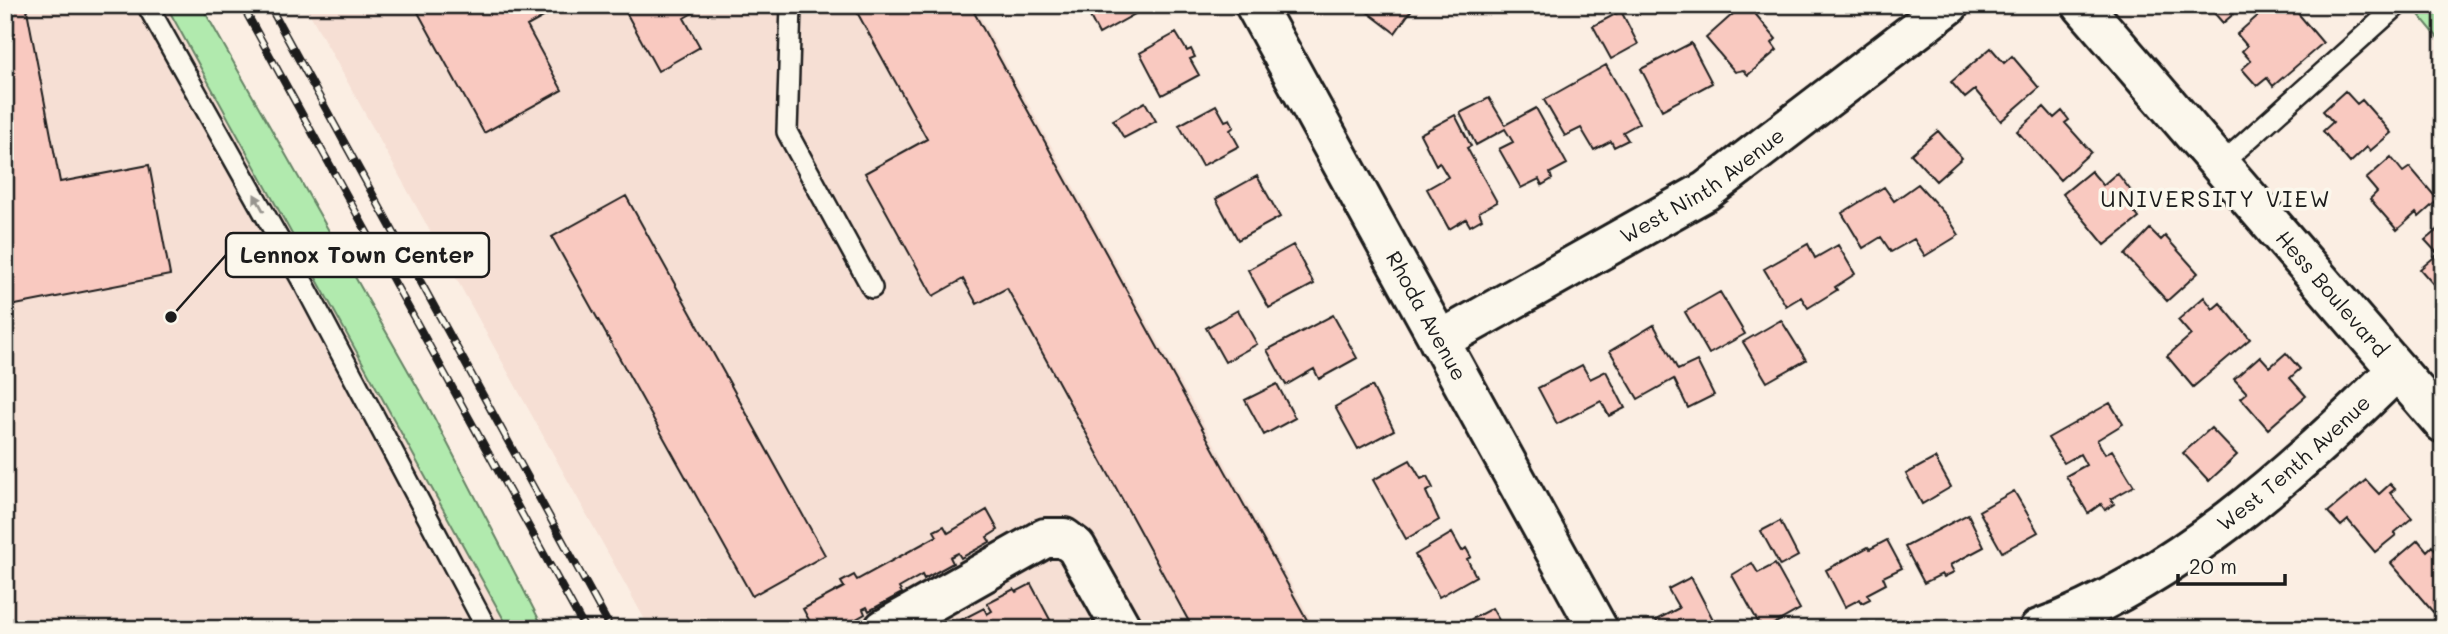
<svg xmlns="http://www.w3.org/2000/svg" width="2448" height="634" font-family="Mali,sans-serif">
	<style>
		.built { fill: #f6dfd4 }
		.green { fill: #b1eaae; stroke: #668365; stroke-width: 2 }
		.building { fill: #f9c9c0; stroke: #1c1c1c; stroke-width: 2 }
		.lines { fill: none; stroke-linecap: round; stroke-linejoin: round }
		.service-casing { stroke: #1c1c1c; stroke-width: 24 }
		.minor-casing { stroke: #1c1c1c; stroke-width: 44 }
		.service { stroke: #fbf7ec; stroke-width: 19 }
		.minor { stroke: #fbf7ec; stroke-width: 38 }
		.rail-casing { stroke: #1c1c1c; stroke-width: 8 }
		.rail { stroke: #fbf7ec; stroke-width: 5; stroke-dasharray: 16; stroke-linecap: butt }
		.oneway { fill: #97948e }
		.labels { text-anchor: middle; stroke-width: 7; stroke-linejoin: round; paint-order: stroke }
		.street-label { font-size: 21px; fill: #1c1c1c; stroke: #fbf7ec }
		.neighbourhood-label { font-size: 23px; letter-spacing: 2px; fill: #1c1c1c; stroke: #fbf7ec }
		.leader { fill: none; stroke: #1c1c1c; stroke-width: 2.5 }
		.callout-dot { fill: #1c1c1c; stroke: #fbf7ec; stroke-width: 2.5 }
		.callout { fill: #fbf7ec; stroke: #1c1c1c; stroke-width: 2.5 }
		.callout-label { font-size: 23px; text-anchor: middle; font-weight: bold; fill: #1c1c1c }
	</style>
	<rect width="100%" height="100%" fill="#fbeee3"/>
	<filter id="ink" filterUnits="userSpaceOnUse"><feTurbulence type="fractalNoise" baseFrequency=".0143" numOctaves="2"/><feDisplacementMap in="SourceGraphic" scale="14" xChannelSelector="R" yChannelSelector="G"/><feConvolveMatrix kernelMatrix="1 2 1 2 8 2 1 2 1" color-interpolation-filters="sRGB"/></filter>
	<g filter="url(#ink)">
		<!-- built -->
		<path class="built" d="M5,5H166L509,629H5Z
			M305,5H974L1316,629H650Z"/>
		<!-- green -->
		<path class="green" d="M166,5H201L427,404L544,629H509Z
			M2411,5H2443V44Z"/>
		<!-- building -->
		<path class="building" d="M5,5H26L60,182L149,165L170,275L5,307Z
			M414,5H565L527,26L562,90L484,133Z
			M622,5H706L684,18L700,47L658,71Z
			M853,5H970L1312,629H1193L1007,288L977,304L963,279L933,296L865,173L927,139Z
			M1084,5H1151L1099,34Z
			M1358,5H1415L1395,33Z
			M1743,5H1748L1776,39L1772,43L1777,50L1748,75L1743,70L1735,72L1706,38Z
			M2207,5H2244L2223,23Z
			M2270,5H2291L2323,43L2273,86L2267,78L2257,86L2242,69L2251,61L2242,51L2247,46L2237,34Z
			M1621,11L1638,44L1611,59L1593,26Z
			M1176,33L1187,51L1191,49L1195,57L1190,59L1199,75L1162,95L1140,53Z
			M1691,43L1712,83L1662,110L1641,69Z
			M1991,48L2004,63L2012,56L2039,88L2001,121L1975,90L1965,98L1951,82Z
			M1606,65L1639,123L1623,132L1628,140L1614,147L1611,141L1594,150L1581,128L1565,136L1544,100Z
			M2345,91L2357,104L2362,100L2391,133L2370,151L2367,147L2350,163L2323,131L2333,122L2323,111Z
			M1489,98L1505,125L1536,108L1567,164L1550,173L1552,179L1542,185L1539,179L1521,188L1499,149L1513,142L1505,129L1476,145L1460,113Z
			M1145,102L1156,121L1124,138L1113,120Z
			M1216,105L1225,121L1230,119L1234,127L1230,130L1239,146L1202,166L1179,125Z
			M2044,107L2054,118L2062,111L2069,120L2065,123L2091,152L2060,180L2017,131Z
			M1455,115L1471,146L1467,148L1497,202L1479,212L1482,219L1470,226L1466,219L1449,229L1427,189L1448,177L1439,162L1436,165L1420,134Z
			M1938,131L1962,158L1936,181L1911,154Z
			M2391,157L2403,172L2410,167L2438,200L2419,217L2416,213L2397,230L2370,199L2377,192L2366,179Z
			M2091,171L2103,185L2117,173L2135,196L2127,203L2139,218L2105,245L2063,194Z
			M1257,176L1280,217L1238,240L1216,199Z
			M1918,184L1947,216L1959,235L1925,256L1914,239L1891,252L1881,237L1863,248L1842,213L1884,187L1894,201Z
			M626,196L825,555L752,596L552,237Z
			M2443,225V277L2434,285L2420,269L2438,254L2425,240Z
			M2150,229L2161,240L2165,236L2198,273L2167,301L2125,255Z
			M1808,244L1815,258L1838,245L1855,274L1835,287L1837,290L1808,308L1801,297L1786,306L1764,269Z
			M1293,245L1314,284L1269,308L1248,270Z
			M1720,292L1745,334L1709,354L1685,312Z
			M2204,297L2213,309L2220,303L2250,339L2193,387L2167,356L2191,335L2178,320Z
			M1238,310L1257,344L1225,362L1206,328Z
			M1333,315L1357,358L1319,379L1314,369L1286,385L1267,350Z
			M1781,320L1806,360L1767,382L1743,342Z
			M1654,325L1678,370L1697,361L1714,395L1688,408L1674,379L1638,399L1610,351Z
			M2286,353L2300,369L2290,378L2306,396L2268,429L2241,398L2247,393L2234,379L2260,356L2270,367Z
			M1582,365L1590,379L1606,371L1625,408L1609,416L1601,401L1557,424L1538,388Z
			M1277,384L1295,418L1264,435L1245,400Z
			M1372,386L1394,430L1358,449L1335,407Z
			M2110,403L2123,424L2097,440L2105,454L2112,450L2134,486L2111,499L2114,504L2105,510L2101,504L2088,513L2066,476L2086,465L2080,454L2064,463L2048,438Z
			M2211,428L2237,455L2209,481L2183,453Z
			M1935,458L1951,487L1922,504L1906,474Z
			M1410,460L1421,479L1427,476L1433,488L1426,492L1439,520L1406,539L1373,480Z
			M2366,480L2379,494L2390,484L2395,489L2390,493L2412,518L2394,533L2396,535L2375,552L2348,520L2341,526L2328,512Z
			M2014,491L2038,532L2002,552L1979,511Z
			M987,510L998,530L987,537L990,542L961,558L958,553L950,557L953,563L924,579L922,575L899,588L902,593L869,611L867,607L863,609L865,614L838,629L829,627L814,629L803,609L844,587L841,582L854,575L857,580L937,536L934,531L944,526L948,533Z
			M1968,514L1984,547L1950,565L1954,572L1944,577L1942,574L1924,583L1905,547Z
			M1780,521L1798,556L1780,566L1761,531Z
			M1452,533L1462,551L1466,548L1471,557L1467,559L1476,576L1439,597L1415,555Z
			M1887,540L1902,568L1883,577L1886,584L1867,594L1870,599L1862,603L1860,599L1845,607L1826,570L1868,547L1870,549Z
			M2418,540L2427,551L2432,546L2439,554L2443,551V603L2433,612L2391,563Z
			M1752,563L1758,573L1775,564L1800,609L1765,629H1762L1732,575Z
			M1691,577L1718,629H1660L1656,620L1679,608L1668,589Z
			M1031,584L1055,629H958L962,627L959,621L984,608L987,614L992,611L987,603L1014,589L1016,592Z
			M1492,608L1504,629H1453Z"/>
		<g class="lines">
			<!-- service casing -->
			<g class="service-casing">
				<path id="service" d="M147,5L304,284L487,629
					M791,5L787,132L872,288
					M2220,165L2398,5"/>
			</g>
			<!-- minor casing -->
			<g class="minor-casing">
				<g id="minor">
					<path id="s1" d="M1255,5L1598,629"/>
					<path id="s2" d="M2082,5L2443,423"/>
					<path id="s3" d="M1439,341L1706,191L1949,5"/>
					<path d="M884,629L1045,538H1064L1076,547L1122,629"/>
					<path id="s4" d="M2039,629C2174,580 2296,470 2396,371"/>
				</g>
			</g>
			<!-- service -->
			<use href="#service" class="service"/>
			<!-- minor -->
			<use href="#minor" class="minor"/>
			<!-- rail casing -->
			<g class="rail-casing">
				<path id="rail" d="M242,5L585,629
					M269,5L611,629"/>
			</g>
			<!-- rail -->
			<use href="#rail" class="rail"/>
		</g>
		<!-- one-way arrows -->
		<defs><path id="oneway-solid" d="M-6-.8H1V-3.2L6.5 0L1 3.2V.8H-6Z" transform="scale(1.75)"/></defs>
		<use class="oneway" href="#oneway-solid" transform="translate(259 203) rotate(-119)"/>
	</g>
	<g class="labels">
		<!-- street labels -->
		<g class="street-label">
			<text dy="7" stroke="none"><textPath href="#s3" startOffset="306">West Ninth Avenue</textPath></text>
			<text dy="7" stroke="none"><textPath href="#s2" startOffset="382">Hess Boulevard</textPath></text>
			<text dy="7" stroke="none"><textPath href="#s1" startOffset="355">Rhoda Avenue</textPath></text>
			<text dy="7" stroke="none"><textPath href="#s4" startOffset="306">West Tenth Avenue</textPath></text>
		</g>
		<!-- neighbourhood labels -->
		<g class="neighbourhood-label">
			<text x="2216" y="207">UNIVERSITY VIEW</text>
		</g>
	</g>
	<!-- callouts -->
	<path class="leader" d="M171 317L226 255"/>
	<circle class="callout-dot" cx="171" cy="317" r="7"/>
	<rect class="callout" x="226" y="233" width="263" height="44" rx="7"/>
	<g class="callout-label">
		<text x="357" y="263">Lennox Town Center</text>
	</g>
	<!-- margin -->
	<rect width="2448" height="634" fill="none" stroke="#fbf7ec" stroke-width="28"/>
	<rect x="14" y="14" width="2420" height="606" fill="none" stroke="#1c1c1c" stroke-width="2.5" filter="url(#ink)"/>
	<!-- scale -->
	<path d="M2178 574v10h107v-10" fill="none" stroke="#1c1c1c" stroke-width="3.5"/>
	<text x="2189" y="574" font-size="21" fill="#1c1c1c" stroke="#fbf7ec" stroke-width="5" paint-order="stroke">20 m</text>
</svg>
